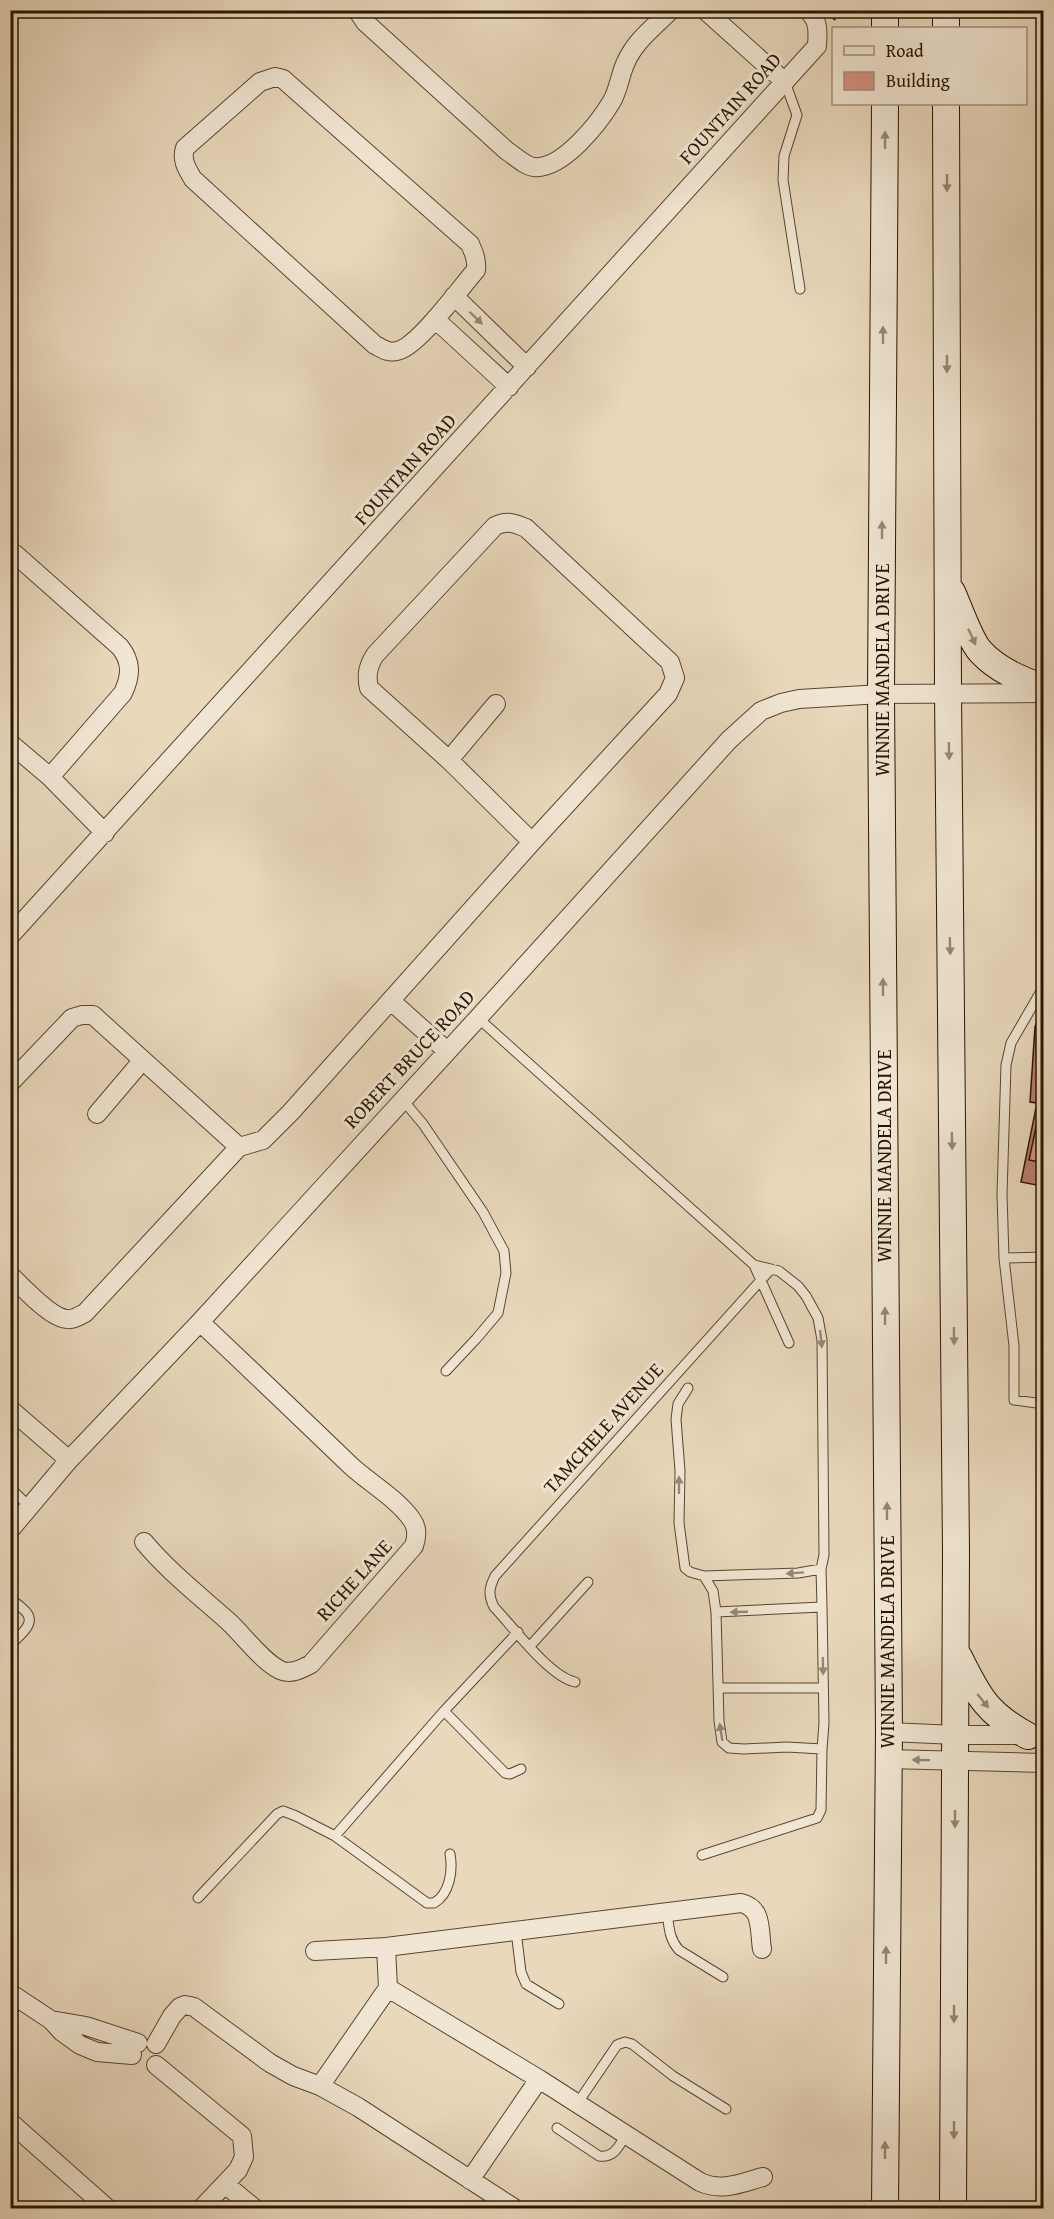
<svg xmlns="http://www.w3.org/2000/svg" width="1054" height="2219" font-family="'Gentium Book Plus',serif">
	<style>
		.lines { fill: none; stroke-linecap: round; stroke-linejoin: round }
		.service-casing { stroke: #584530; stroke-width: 11 }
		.minor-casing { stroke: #584530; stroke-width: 20 }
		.secondary-casing { stroke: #271401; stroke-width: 28 }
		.path { stroke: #271401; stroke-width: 3; stroke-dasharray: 1.5 3; stroke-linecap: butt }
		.service { stroke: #f1e6d3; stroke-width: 9 }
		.minor { stroke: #f1e6d3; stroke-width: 18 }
		.secondary { stroke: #f1e6d3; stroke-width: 26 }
		.wall { fill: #ba7c70; stroke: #271401; stroke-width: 1.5 }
		.building { fill: #d89082; stroke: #271401; stroke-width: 1.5 }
		.oneway { fill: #968874 }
		.labels { text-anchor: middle; stroke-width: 6; stroke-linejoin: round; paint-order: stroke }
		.street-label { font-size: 20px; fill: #271401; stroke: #f1e6d3 }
	</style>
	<rect width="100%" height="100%" fill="#e9d8bc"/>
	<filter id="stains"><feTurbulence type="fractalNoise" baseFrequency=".00333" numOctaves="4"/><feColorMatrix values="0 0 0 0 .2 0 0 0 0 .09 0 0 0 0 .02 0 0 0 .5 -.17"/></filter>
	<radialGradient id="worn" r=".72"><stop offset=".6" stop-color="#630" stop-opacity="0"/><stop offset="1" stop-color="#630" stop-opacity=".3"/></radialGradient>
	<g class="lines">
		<!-- service casing -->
		<g class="service-casing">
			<path id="service" d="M785,82L797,115L784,156L783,180L800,289
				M1044,986L1011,1043L1006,1065L1002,1194L1004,1258L1014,1346V1400L1044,1404
				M478,1018L754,1265L789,1343
				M402,1099L423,1124L483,1212L504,1251L506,1273L498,1313L476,1339L446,1371
				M1004,1258L1044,1257
				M688,1388L678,1404L676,1419L680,1471L679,1523L685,1568L690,1572L704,1576L798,1573L821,1569L824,1555L822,1340L818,1318L806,1296L798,1286L779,1271L754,1265
				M10,1488L30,1507
				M704,1576L713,1591L716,1612L822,1607L821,1569
				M10,1600C16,1602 19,1605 23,1609C39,1622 21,1634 10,1645
				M716,1612L719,1721L722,1742L729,1748L744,1749L787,1747L822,1749L824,1723L822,1607
				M530,1646L588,1582
				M575,1682C549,1676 514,1628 494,1607C488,1595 489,1588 495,1576L771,1269
				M718,1688H823
				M444,1711L505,1773L510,1774L521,1769
				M335,1836L444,1711L518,1632
				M702,1855L817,1818L821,1810L822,1749
				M198,1898L277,1814L283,1811L296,1816L335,1836L427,1903H434C450,1894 453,1870 450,1854
				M667,1912C669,1927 669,1939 679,1950L723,1977
				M516,1931L521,1972L526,1984L559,2004
				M577,2104L617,2045L625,2042L632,2044L673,2076L726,2109
				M557,2128L599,2156C614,2158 618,2147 626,2135"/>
		</g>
		<!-- minor casing -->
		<g class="minor-casing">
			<path id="minor" d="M357,10L365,22L507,151C515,156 525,166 534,167C562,170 599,123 612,101C619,89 620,74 626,62C635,41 655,26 671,10
				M705,10L785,82
				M275,77L283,79L470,244C474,253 477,260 476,270C460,288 418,347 397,351C388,353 383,349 375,345L193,179C187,169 181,160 185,148L260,82Z
				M454,296L527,367
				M435,319L509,387
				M15,554L120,647C132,662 131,676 123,693L50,777
				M10,743L50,777L105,833
				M449,760L496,704
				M10,936L817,46C818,32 819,19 807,10
				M391,1001L447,1051
				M10,1083L72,1018L82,1015H93L239,1147
				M97,1114L142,1061
				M10,1275C23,1287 50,1318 67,1319C73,1320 79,1316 85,1313L239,1147L263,1140L291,1112L532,842L668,694L675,678L670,662L526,528C514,523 507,520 495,526L375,655C368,666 366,675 369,688L449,760L532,842
				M10,1409L69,1460
				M10,1530L69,1460L200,1322L478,1018L729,740L761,711L781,703L799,699L881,694L1044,693
				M144,1542C169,1572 200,1596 229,1622C244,1636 262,1661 280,1670C290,1675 302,1669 311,1664L414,1546C417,1537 418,1528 412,1520C398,1499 368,1482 350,1465C300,1417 250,1369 200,1322
				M889,1732L956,1735H1044
				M887,1759L1044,1763
				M315,1951L386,1947L741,1903C763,1908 759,1930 762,1949
				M388,1988L539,2079L700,2182C722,2192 741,2183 763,2177
				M10,1993L51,2020L62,2032L80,2045L97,2052L132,2055
				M51,2020L86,2026L138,2043
				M156,2044L172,2016L180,2007L185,2005L194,2007L270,2063L293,2076L320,2086L358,2107L514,2208
				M156,2065L242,2136L244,2157L238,2170L202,2208
				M320,2086L388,1988L386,1947
				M10,2122L107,2208
				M470,2180L539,2079
				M225,2184L254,2208"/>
		</g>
		<!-- secondary casing -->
		<g class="secondary-casing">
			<path id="secondary" d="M946,10V28
				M885,28V10
				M946,104L948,692L956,1553L953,2208
				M952,592C959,607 970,640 980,651C997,670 1020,679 1044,688
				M959,1657C979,1698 988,1714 1028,1736
				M885,2208L889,1732L881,694L885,104"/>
		</g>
		<!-- path -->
		<path class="path" d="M834,20L838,10"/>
		<!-- service -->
		<use href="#service" class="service"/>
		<!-- minor -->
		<use href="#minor" class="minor"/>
		<!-- secondary -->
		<use href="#secondary" class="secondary"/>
	</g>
	<!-- wall -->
	<path class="wall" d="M1043,1005H1044V1208L1037,1207L1042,1186L1021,1182L1037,1103L1030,1102L1035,1027Z"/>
	<!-- building -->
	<path class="building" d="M1043,1005H1044V1081L1038,1080Z
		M1044,1090V1163L1029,1160Z"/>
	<!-- one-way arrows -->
	<defs><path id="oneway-solid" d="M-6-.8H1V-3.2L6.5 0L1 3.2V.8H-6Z" transform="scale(1.5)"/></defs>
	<g class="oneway">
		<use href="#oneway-solid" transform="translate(885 140) rotate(-90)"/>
		<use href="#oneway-solid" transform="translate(947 183) rotate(90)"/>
		<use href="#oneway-solid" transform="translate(476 318) rotate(44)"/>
		<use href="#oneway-solid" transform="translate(883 335) rotate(-90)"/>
		<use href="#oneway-solid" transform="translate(947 364) rotate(90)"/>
		<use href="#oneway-solid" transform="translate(882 530) rotate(-90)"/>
		<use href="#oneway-solid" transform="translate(972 637) rotate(65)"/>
		<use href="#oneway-solid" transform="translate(949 751) rotate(89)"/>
		<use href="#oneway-solid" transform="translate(950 946) rotate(89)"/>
		<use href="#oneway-solid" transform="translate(883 987) rotate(-90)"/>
		<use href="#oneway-solid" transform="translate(952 1141) rotate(89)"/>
		<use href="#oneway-solid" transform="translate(885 1316) rotate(-90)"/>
		<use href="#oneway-solid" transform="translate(954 1336) rotate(89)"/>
		<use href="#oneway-solid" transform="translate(821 1339) rotate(84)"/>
		<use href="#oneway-solid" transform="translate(679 1485) rotate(-90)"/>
		<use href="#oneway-solid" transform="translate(887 1511) rotate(-90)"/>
		<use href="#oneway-solid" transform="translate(795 1573) rotate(176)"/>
		<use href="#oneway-solid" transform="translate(739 1612) rotate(178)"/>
		<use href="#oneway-solid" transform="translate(823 1666) rotate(89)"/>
		<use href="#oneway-solid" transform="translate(983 1701) rotate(51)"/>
		<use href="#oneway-solid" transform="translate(721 1732) rotate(-99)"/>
		<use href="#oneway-solid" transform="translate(921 1760) rotate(-179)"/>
		<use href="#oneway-solid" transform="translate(955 1819) rotate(90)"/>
		<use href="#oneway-solid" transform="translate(886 1955) rotate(-90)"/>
		<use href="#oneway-solid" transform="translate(954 2014) rotate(90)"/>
		<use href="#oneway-solid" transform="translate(954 2130) rotate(90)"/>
		<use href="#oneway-solid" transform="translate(885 2150) rotate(-90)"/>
	</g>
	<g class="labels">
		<!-- street labels -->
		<g class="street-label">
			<text transform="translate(730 108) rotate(-48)" y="7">FOUNTAIN ROAD</text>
			<text transform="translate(405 469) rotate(-48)" y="7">FOUNTAIN ROAD</text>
			<text transform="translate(882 670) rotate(-90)" y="7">WINNIE MANDELA DRIVE</text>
			<text transform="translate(409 1059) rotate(-47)" y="7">ROBERT BRUCE ROAD</text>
			<text transform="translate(884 1156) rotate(-90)" y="7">WINNIE MANDELA DRIVE</text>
			<text transform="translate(603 1428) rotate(-48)" y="7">TAMCHELE AVENUE</text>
			<text transform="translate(354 1580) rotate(-48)" y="7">RICHE LANE</text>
			<text transform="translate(887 1642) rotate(-90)" y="7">WINNIE MANDELA DRIVE</text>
		</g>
	</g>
	<!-- margin -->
	<rect width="1054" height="2219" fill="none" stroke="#e9d8bc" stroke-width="36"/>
	<rect x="12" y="12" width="1030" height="2195" fill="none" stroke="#271401" stroke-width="3"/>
	<rect x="18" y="18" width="1018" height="2183" fill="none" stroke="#271401" stroke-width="1.5"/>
	<!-- legend -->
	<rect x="832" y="27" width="195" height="78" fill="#f1e6d3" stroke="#a0927f" stroke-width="1.5"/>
	<rect x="844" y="46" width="30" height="9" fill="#f1e6d3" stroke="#a0927f" stroke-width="1.5"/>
	<text x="886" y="57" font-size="18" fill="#271401">Road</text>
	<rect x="844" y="72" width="30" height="18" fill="#d89082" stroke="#a0927f" stroke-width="1.5"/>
	<text x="886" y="87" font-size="18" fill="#271401">Building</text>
	<rect width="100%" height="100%" filter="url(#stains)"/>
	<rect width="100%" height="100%" fill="url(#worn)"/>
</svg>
